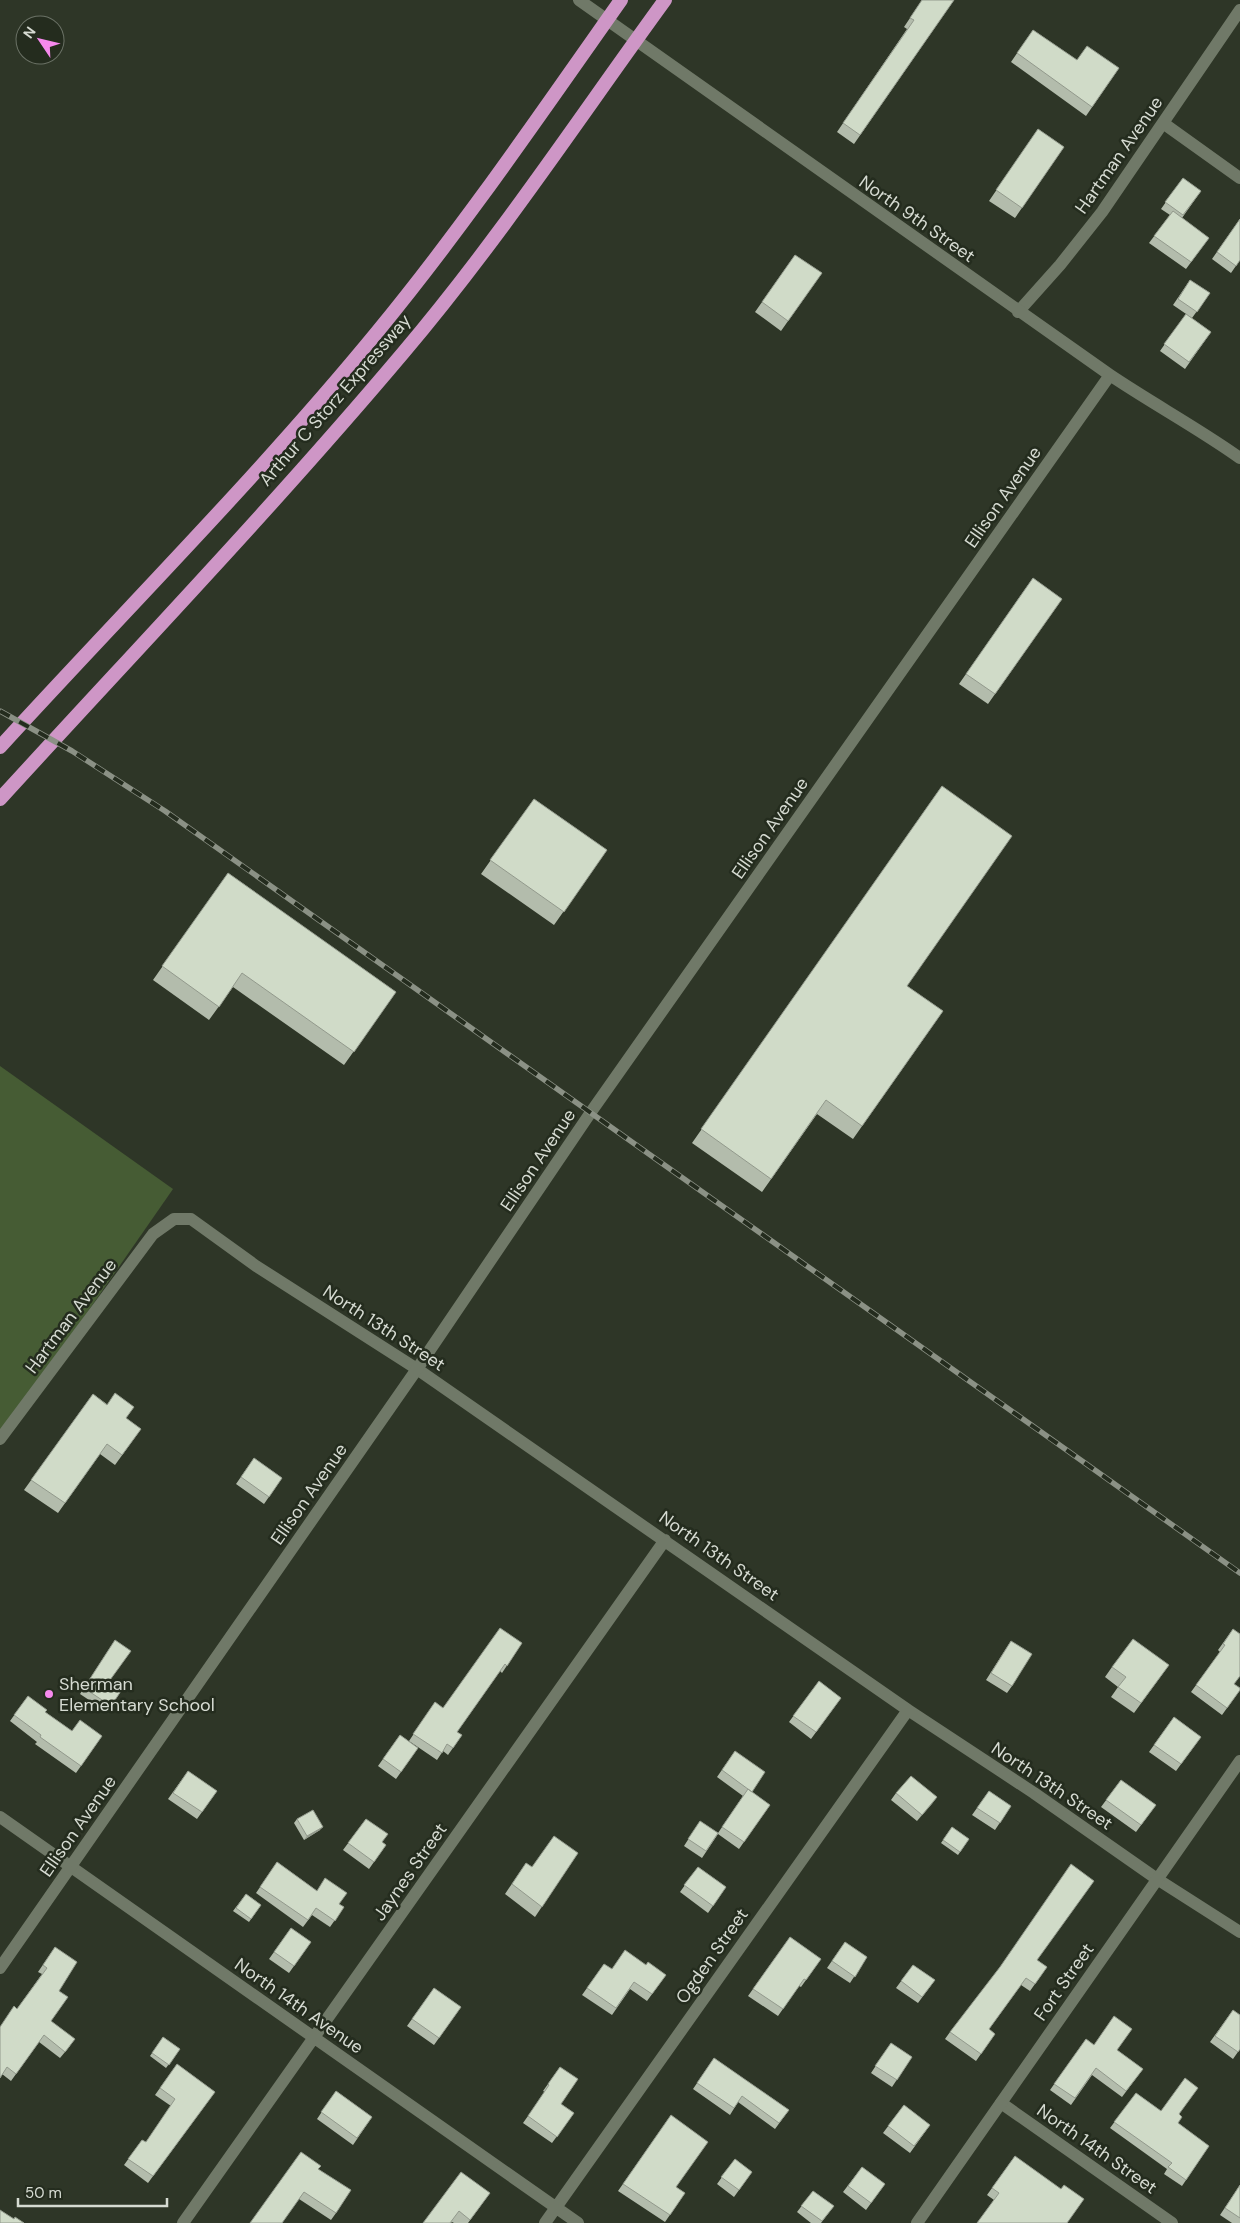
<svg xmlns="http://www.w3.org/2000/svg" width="1240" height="2223" font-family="'DM Sans',sans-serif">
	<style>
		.green { fill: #465c34 }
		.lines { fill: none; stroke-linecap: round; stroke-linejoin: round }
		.minor { stroke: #707968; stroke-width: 12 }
		.tertiary { stroke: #707968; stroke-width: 12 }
		.trunk { stroke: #ce96c6; stroke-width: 14 }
		.rail-casing { stroke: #8b9185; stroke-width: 5.5 }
		.rail { stroke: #242c1e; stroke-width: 4; stroke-dasharray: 11; stroke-linecap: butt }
		.wall { fill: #b3bcac }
		.shaded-wall { fill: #92998c }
		.building { fill: #d0dbc8; stroke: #92998c }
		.poi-dot { fill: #f689ed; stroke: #242c1e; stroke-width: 2 }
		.labels { text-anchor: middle; stroke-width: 5; stroke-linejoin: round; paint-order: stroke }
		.street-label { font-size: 18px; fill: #d6dbd2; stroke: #242c1e }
		.poi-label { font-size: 18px; fill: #d6dbd2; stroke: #242c1e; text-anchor: start }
	</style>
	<rect width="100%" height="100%" fill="#2e3627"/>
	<!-- green -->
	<path class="green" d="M0,1066L173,1189L0,1438Z"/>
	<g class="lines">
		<!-- minor -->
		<path class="minor" d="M1163,123L1240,178
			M1018,312L1060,265L1102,212L1240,10
			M0,1439L153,1234L174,1219H191L256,1266L417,1369L908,1710L1034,1793L1157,1879L1240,1932
			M0,1817L578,2223
			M1001,2103L1172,2223
			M183,2223L665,1540
			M545,2223L908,1710"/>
		<!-- tertiary -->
		<path class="tertiary" d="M579,0L1110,375C1153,404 1198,428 1240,458
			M0,1968L417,1369L591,1112L1110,375
			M917,2223L1240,1761"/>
		<!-- trunk -->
		<path class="trunk" d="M0,747C126,609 259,476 378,331C465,225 542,112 621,0
			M0,799C135,651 274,506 403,353C498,241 579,118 665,0"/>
		<!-- rail casing -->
		<g class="rail-casing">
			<path id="rail" d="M0,711L72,751L165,811L1240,1573"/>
		</g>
		<!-- rail -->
		<use href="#rail" class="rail"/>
	</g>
	<!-- wall -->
	<path class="wall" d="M922,0H954L854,144L837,132L907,29L904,27Z
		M1033,30L1077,60L1119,68L1086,116L1011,62Z
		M1038,129L1064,147L1015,218L989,201Z
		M1183,178L1201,191L1182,218L1209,238L1186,269L1149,243L1170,215L1161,209Z
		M1240,219V260L1231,273L1212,259Z
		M795,255L822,273L781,331L755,312Z
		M1190,280L1210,293L1192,318L1173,305Z
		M1186,314L1211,332L1185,369L1160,351Z
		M1033,578L1062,599L988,704L959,684Z
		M942,786L907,986L943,1011L853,1139L817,1114L762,1192L692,1143Z
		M534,799L607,850L554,925L481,874Z
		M228,873L396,992L344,1065L233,987L209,1020L153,980Z
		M93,1394L141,1429L115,1465L100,1454L58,1513L24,1490Z
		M254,1458L282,1478L264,1504L236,1484Z
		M1233,1629L1234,1684L1240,1690L1222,1715L1191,1692L1220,1652L1218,1650Z
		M115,1640L110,1680L123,1688L107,1712L80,1694Z
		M1011,1641L1012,1686L1007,1693L986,1680Z
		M522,1643L502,1673L500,1671L457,1732L462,1735L448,1755L443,1751L437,1760L409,1741L435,1702L443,1708Z
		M1169,1665L1134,1713L1111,1697L1118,1687L1105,1677L1112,1667Z
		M819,1681L841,1698L811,1739L789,1722Z
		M28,1696L45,1712L72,1731L102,1736L76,1773L35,1744L37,1742L10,1721Z
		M1174,1717L1201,1737L1176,1771L1149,1752Z
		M400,1735L418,1748L396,1779L378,1766Z
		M735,1751L752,1792L770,1805L739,1849L718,1834L702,1858L684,1846L700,1821L718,1833L743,1796L717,1777Z
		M188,1771L217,1791L197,1819L168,1799Z
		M1121,1780L1156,1805L1136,1832L1101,1807Z
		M989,1791L1011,1806L995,1830L972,1815Z
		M896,1793L937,1797L917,1821L891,1800Z
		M297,1819L320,1830L304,1840L294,1823Z
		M366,1819L382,1842L386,1845L369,1869L343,1850Z
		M952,1827L969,1839L958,1855L941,1843Z
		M578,1853L535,1917L505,1894L526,1863L532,1867Z
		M277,1862L317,1891L344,1907L330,1927L312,1915L303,1927L256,1893Z
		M698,1867L726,1887L708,1913L680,1892Z
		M246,1894L261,1905L249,1922L233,1911Z
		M291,1928L311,1942L289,1973L269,1959Z
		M790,1937L821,1959L801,1987L799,1986L778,2016L748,1996Z
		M845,1942L867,1957L850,1983L827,1968Z
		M55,1947L59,1991L51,2021L70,2046L60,2058L39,2042L11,2081L2,2074L17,2009L42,1974L38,1972Z
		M1037,1960L1047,1967L1030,1991L1021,1985L989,2029L995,2034L976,2061L945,2039L950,2032Z
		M604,1964L612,1969L646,1965L666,1975L647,2001L630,1989L612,2015L582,1995Z
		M913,1965L935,1980L918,2003L896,1988Z
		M434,1988L461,2007L434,2045L407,2026Z
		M1233,2010L1240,2049L1233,2059L1210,2042Z
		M163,2037L180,2049L166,2068L150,2056Z
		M1086,2039L1094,2045L1117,2050L1143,2069L1122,2097L1092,2075L1071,2105L1050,2090Z
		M891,2043L912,2057L892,2087L871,2073Z
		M714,2058L789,2110L775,2129L738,2102L730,2115L693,2089Z
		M177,2064L215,2092L148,2183L124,2165L142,2140L146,2142L171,2106L155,2095Z
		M560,2067L561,2104L574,2113L552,2143L523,2123L545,2092L543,2091Z
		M336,2091L372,2117L353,2145L317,2119Z
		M1136,2093L1161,2111L1179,2115L1178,2123L1209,2146L1182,2186L1164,2174L1167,2169L1110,2128Z
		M904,2105L930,2125L910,2153L883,2133Z
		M671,2115L676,2187L685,2193L665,2222L618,2191Z
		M1015,2156L1067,2223L994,2200L987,2195Z
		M735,2159L752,2172L734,2197L717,2184Z
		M862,2167L885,2184L866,2210L843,2192Z
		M318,2169L336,2213L331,2220L299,2199Z
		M1240,2185V2223H1232L1220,2215Z
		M813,2191L834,2206L821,2223H811L797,2212Z
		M490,2193L468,2223H454L452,2222L451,2223H423Z"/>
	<!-- shaded-wall -->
	<path class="shaded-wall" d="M937,1797L932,1804L917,1821Z
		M323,1827L320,1830L304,1840L307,1836Z"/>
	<!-- building -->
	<path class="building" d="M922,0H954L860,135L843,123L914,20L910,18Z
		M1033,30L1077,60L1087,46L1119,68L1092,107L1017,53Z
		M1038,129L1064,147L1022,208L996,190Z
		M1183,178L1201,191L1183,215L1165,202Z
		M1173,211L1209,238L1191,262L1154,236Z
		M1240,219V260L1236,266L1217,252Z
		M795,255L822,273L788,321L762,302Z
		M1190,280L1210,293L1197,312L1178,299Z
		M1186,314L1211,332L1189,362L1164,344Z
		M1033,578L1062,599L995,694L966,674Z
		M942,786L1012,836L907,986L943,1011L862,1126L826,1100L771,1179L701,1129Z
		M534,799L607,850L564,912L490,860Z
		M228,873L396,992L354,1052L242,973L219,1007L162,966Z
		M115,1393L134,1407L126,1418L141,1429L122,1455L107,1444L65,1503L31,1480L93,1394L107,1405Z
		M254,1458L282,1478L269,1497L241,1477Z
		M500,1628L522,1643L507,1666L505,1664L457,1732L462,1735L453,1748L447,1744L442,1753L413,1734L435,1702L443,1708Z
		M1233,1629L1240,1634V1676L1234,1684L1240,1688V1690L1227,1708L1196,1685L1225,1645L1223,1644Z
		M1133,1639L1169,1665L1141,1703L1118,1687L1126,1677L1112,1667Z
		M115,1640L131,1651L110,1680L123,1688L111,1706L84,1688Z
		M1011,1641L1032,1654L1012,1686L991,1673Z
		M819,1681L841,1698L816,1732L793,1716Z
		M28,1696L47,1710L45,1712L72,1731L80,1720L102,1736L81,1766L40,1737L41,1735L14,1715Z
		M1174,1717L1201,1737L1181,1764L1154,1745Z
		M400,1735L418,1748L401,1772L383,1759Z
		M735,1751L765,1772L752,1792L722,1770Z
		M188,1771L217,1791L202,1812L173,1793Z
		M911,1776L937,1797L922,1815L896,1793Z
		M1121,1780L1156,1805L1141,1825L1106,1800Z
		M748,1789L770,1805L744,1842L722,1827Z
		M989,1791L1011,1806L1000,1823L977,1808Z
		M313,1810L323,1827L307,1836L297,1819Z
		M366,1819L388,1834L382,1842L386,1845L374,1862L348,1843Z
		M700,1821L718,1833L706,1851L688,1839Z
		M952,1827L969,1839L960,1852L943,1840Z
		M554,1836L578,1853L542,1907L512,1884L526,1863L532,1867Z
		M277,1862L317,1891L325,1878L347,1893L339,1904L344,1907L335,1921L316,1908L308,1920L260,1887Z
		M1071,1864L1094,1881L1037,1960L1047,1967L1035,1984L1026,1978L989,2029L995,2034L981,2054L950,2032L1000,1967Z
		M698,1867L726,1887L713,1906L684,1885Z
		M246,1894L261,1905L251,1919L236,1908Z
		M291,1928L311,1942L294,1966L274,1952Z
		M790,1937L821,1959L806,1980L804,1979L783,2009L753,1989Z
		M845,1942L867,1957L855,1977L832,1961Z
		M55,1947L77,1962L59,1991L68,1997L51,2021L75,2039L65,2052L44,2035L16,2074L7,2067L0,2078V2027L14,2006L17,2009L47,1968L43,1965Z
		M625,1950L646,1965L648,1962L666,1975L652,1994L634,1982L616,2008L587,1988L604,1964L612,1969Z
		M913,1965L935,1980L922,1997L901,1981Z
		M434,1988L461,2007L439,2038L412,2019Z
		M1233,2010L1240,2015V2049L1238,2052L1215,2036Z
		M1114,2016L1132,2029L1117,2050L1143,2069L1126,2091L1096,2068L1075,2098L1054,2084L1086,2039L1094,2045Z
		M163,2037L180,2049L169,2065L152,2053Z
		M891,2043L912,2057L897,2080L875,2066Z
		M714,2058L789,2110L779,2123L742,2096L734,2108L697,2083Z
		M177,2064L215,2092L153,2176L128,2159L142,2140L146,2142L175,2099L160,2088Z
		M560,2067L578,2079L561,2104L574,2113L557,2137L528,2116L549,2085L548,2084Z
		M1185,2078L1198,2088L1179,2114L1182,2117L1178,2123L1209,2146L1186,2180L1168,2167L1172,2163L1114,2122L1136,2093L1161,2111Z
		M336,2091L372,2117L357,2138L321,2112Z
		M904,2105L930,2125L914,2146L888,2126Z
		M671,2115L708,2142L676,2187L685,2193L670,2215L623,2184Z
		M301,2152L321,2166L318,2169L351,2190L336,2213L304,2192L282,2223H250Z
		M1015,2156L1061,2189L1064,2185L1084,2199L1067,2223H977L999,2193L992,2188Z
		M735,2159L752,2172L739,2190L721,2177Z
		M862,2167L885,2184L871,2203L848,2186Z
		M461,2172L490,2193L470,2220L459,2211L450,2223H423Z
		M1240,2185V2218L1225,2208Z
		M813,2191L834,2206L822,2221L801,2206Z
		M0,2210L14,2219L15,2217L24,2223H0Z"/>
	<!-- markers -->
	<circle class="poi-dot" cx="49" cy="1694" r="5"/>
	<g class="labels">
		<!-- street labels -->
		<g class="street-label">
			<text transform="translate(1119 155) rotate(-55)" y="6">Hartman Avenue</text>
			<text transform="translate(917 219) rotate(35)" y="6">North 9th Street</text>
			<text transform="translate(335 400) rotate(-49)" y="6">Arthur C Storz Expressway</text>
			<text transform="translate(1003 497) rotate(-55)" y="6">Ellison Avenue</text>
			<text transform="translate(770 828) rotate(-55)" y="6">Ellison Avenue</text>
			<text transform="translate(538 1160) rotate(-56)" y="6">Ellison Avenue</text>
			<text transform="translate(71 1316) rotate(-53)" y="6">Hartman Avenue</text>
			<text transform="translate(384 1328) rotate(33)" y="6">North 13th Street</text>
			<text transform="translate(309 1494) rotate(-55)" y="6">Ellison Avenue</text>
			<text transform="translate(719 1556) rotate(35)" y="6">North 13th Street</text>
			<text transform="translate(1052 1786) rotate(34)" y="6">North 13th Street</text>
			<text transform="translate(78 1826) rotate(-55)" y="6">Ellison Avenue</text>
			<text transform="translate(410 1872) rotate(-55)" y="6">Jaynes Street</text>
			<text transform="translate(712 1956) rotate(-55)" y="6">Ogden Street</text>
			<text transform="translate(1064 1982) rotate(-55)" y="6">Fort Street</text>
			<text transform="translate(299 2006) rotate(35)" y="6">North 14th Avenue</text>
			<text transform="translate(1097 2149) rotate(35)" y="6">North 14th Street</text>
		</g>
		<!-- poi labels -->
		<g class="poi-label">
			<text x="59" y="1690">Sherman<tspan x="59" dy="21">Elementary School</tspan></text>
		</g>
	</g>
	<!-- north arrow -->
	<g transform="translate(40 40) rotate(305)"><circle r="24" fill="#242c1e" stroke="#6b7266"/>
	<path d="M0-4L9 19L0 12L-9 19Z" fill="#f689ed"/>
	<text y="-8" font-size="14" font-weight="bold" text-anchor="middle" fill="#d6dbd2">N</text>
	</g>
	<!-- scale -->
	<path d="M18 2198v8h149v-8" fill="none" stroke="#d6dbd2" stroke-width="2.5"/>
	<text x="25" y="2198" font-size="15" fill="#d6dbd2" stroke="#242c1e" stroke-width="4" paint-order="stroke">50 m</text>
</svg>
